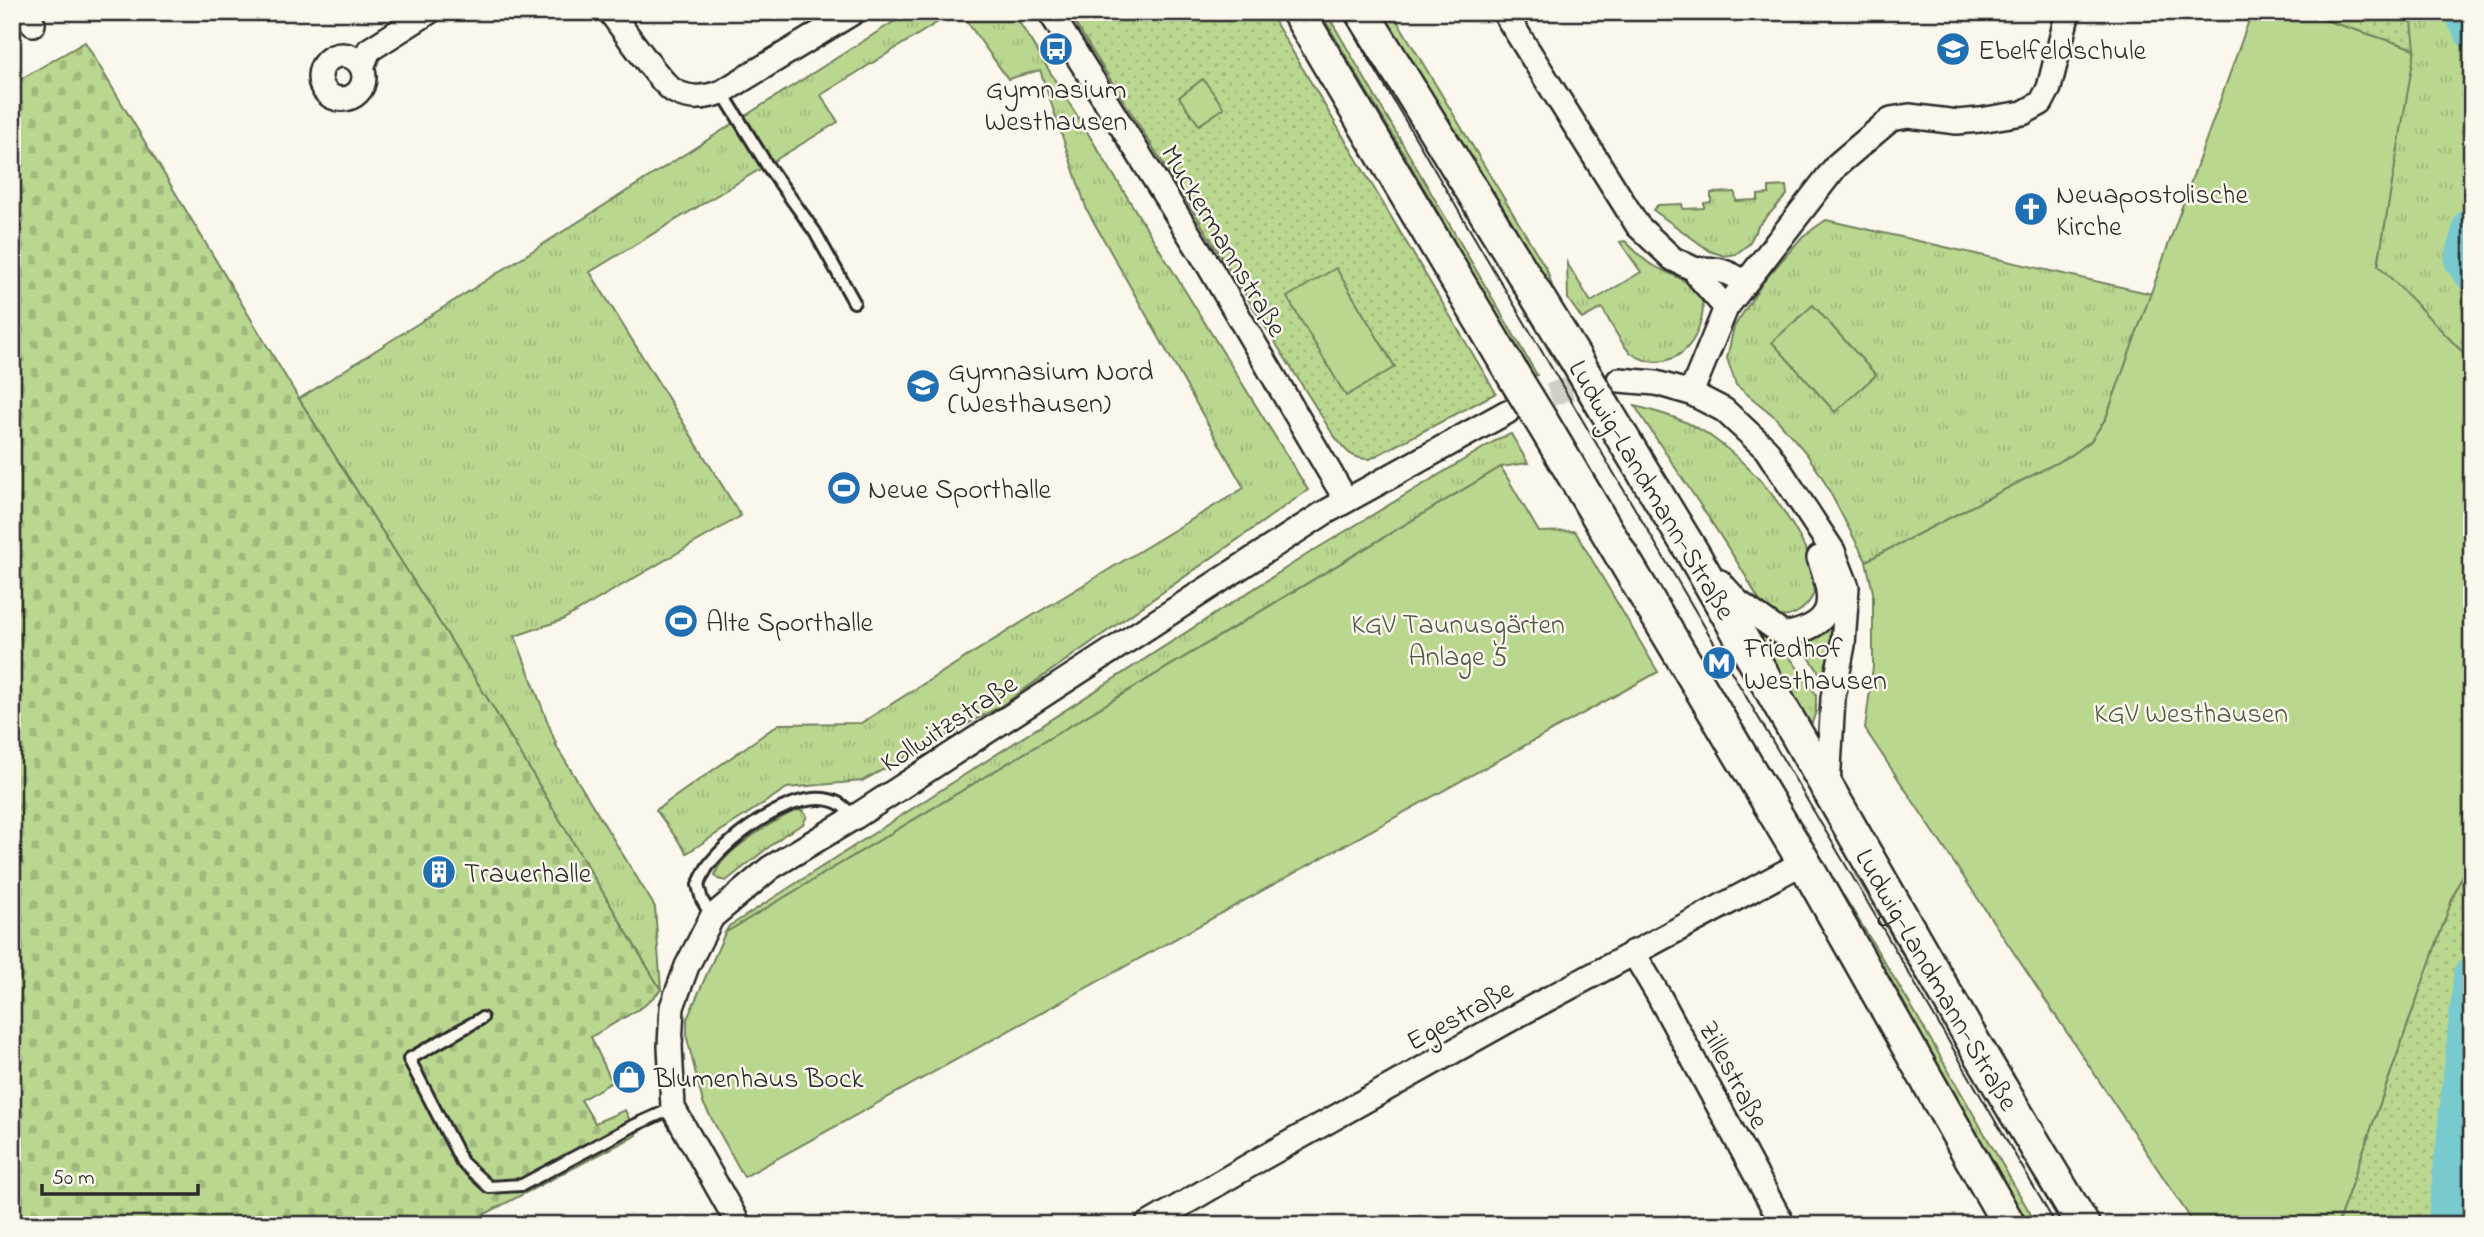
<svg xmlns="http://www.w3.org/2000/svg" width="2484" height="1237" font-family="'Indie Flower',sans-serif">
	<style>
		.grass { fill: url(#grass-tufts); stroke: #72815e; stroke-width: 2 }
		.cemetery { fill: url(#cemetery-stones); stroke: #72815e; stroke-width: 2 }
		.park { fill: url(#park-dots); stroke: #72815e; stroke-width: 2 }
		.garden { fill: #bad790; stroke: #72815e; stroke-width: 2 }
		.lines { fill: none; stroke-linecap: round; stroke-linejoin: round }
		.river { stroke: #79cacf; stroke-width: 37 }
		.minor-tunnel { stroke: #d1cec5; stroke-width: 23; stroke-dasharray: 23 11; stroke-linecap: butt }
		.service-casing { stroke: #2b2b2b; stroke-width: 16 }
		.minor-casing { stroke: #2b2b2b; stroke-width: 28 }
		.secondary-casing { stroke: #2b2b2b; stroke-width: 37 }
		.service { stroke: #fbf7ec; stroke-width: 10 }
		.minor { stroke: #fbf7ec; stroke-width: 23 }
		.secondary { stroke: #fbf7ec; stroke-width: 32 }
		.tram { stroke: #2b2b2b; stroke-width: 2 }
		.secondary-bridge-casing { stroke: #2b2b2b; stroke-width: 37; stroke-linecap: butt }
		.secondary-bridge { stroke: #fbf7ec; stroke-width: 32 }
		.labels { text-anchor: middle; stroke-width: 5; stroke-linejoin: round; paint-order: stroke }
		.poi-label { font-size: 28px; fill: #2b2b2b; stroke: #fbf7ec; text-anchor: start }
		.street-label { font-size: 28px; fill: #2b2b2b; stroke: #fbf7ec }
		.park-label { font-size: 28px; fill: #4f5644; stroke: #fbf7ec }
	</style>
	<defs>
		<pattern id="grass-tufts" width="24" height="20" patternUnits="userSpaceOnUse" patternTransform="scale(1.75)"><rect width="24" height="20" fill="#bad790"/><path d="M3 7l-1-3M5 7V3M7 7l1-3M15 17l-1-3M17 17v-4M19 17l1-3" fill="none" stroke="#a0b97c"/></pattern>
		<pattern id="cemetery-stones" width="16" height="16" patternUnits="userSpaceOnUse" patternTransform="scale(1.75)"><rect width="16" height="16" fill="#bad790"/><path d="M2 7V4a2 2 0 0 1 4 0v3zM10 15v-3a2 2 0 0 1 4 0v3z" fill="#a0b97c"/></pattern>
		<pattern id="park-dots" width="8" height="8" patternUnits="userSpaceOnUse" patternTransform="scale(1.75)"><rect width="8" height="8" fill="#bad790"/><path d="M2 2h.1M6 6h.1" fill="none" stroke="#a0b97c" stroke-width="1.8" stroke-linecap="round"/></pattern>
	</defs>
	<rect width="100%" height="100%" fill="#fbf7ec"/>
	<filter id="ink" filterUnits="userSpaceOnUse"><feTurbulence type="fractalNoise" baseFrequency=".0143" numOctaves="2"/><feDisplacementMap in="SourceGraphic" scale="14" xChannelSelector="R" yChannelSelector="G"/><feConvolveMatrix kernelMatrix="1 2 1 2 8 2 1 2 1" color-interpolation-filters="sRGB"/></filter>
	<g filter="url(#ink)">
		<!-- grass -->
		<path class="grass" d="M909,12H954L821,95L838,122L590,272L741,516L562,620L515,636L558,749L655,907L661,990L489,701L299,399Z
			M960,12H1013L1308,490L1001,706L862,781L787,788L687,853L656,810L779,724L861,723L1032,616L1244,488L1087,210L1040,70L1008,79Z
			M1320,12H1326L1537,375L1529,378L1434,205Z
			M1378,12H1392L1547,270L1553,289L1551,290Z
			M2299,12H2472V362L2378,266L2414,49Z
			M1374,52L1565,367L1557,365Z
			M1786,186L1787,195L1758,226L1749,244L1736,254L1724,256L1710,251L1653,210L1658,205L1682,204L1683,209L1704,208V203L1711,202V193L1735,192L1736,201L1758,200V195L1769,194V187Z
			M1826,220L2152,294L2106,418L2091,441L2072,455L1866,561L1822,477L1806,453L1775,417L1736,385L1727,358L1734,327L1764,281L1803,236Z
			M1625,241C1633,248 1640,257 1649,263C1667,274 1692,279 1701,299C1705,308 1702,318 1699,326C1690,356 1660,373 1631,353C1622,347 1608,318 1602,308L1582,319L1568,299L1567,263L1591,302L1641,272L1620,242Z
			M1635,406C1662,413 1691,421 1713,438C1733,452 1760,478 1774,497C1788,517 1823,569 1814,593C1807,609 1790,622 1772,614C1760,608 1752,586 1745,575C1710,517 1671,463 1635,406Z
			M1511,434L1528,463L1501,467L725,933L729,926L739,920L1311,552L1500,438Z
			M1830,620L1838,621L1822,677L1798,640Z
			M1770,637L1779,642L1816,694V711L1812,723L1806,721L1758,638Z
			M798,810L803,811L807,816L803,824L784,835L726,881L718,879L715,875C720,853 777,818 798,810Z
			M1865,869L2071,1225H2062L1855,874Z
			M1844,896L1913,1009L2037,1225H2028C1967,1115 1907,1004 1837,899Z"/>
		<!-- cemetery -->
		<path class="cemetery" d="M85,42L299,399L489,701L661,990L644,1006L591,1037L612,1082L581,1100L595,1123L625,1110L637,1135L483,1215L489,1225H12V84Z"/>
		<!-- park -->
		<path class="park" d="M1068,12H1269L1496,393L1370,459C1349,459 1345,449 1332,433Z
			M2299,12H2411L2415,49Z
			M2472,850V1225H2337L2451,902Z"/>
		<!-- garden -->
		<path class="garden" d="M2252,12H2299L2415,49L2378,265L2472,362V850L2451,902L2337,1225H2195L1865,729L1873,667V592L1866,561L2072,455L2091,441L2106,418Z
			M1203,79L1224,108L1199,125L1179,97Z
			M1336,268L1395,367L1346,396L1287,297Z
			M1813,305L1876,375L1835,412L1772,342Z
			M1501,467L1539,532L1575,531L1658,672L744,1177L703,1103L687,1038V1019L725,933Z"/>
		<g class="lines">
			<!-- river -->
			<path class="river" d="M2462,12L2472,31
				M2472,225L2463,261L2472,273
				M2446,1225L2472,975"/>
			<!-- minor-tunnel -->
			<path class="minor-tunnel" d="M1518,407L1564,390L1602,383"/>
			<!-- service casing -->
			<g class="service-casing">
				<path id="service" d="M722,92L767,165L815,232L854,302
					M712,917L702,900L698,885C701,879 704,872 708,866C730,836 799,784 838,803C844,806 850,813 855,817
					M482,1018L409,1059L462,1162L489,1187L522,1185L633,1126L673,1108"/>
			</g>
			<!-- minor casing -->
			<g class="minor-casing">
				<path id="minor" d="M27,12L33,24
					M610,12C622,27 661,84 674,91C690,100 705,98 722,92L854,12
					M1050,12L1209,266L1346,500
					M1504,12L1638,226L1673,259L1696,270
					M320 77a22 22 0 1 1 44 0a22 22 0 1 1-44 0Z
					M362,67L369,50L429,12
					M1726,308L1698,276L1696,270C1715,267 1730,271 1745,284
					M1619,380L1656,383L1691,393L1724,410L1766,449L1833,551L1847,587L1843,645L1833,698L1828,786
					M1691,393L1726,308L1837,165L1891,119L1909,116L1957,122L1980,120L2023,113L2041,103L2049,88L2068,12
					M1720,582L1738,602L1784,635C1836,625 1835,602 1819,558
					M1633,952L1659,996L1783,1225
					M739,1225L673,1108L670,1046L672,1007L687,966L712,917L770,868L855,817L1324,513L1507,412
					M1147,1225L1257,1161L1520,1014L1804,862"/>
			</g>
			<!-- secondary casing -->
			<g class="secondary-casing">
				<g id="secondary">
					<path d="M1298,12L1518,383"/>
					<path d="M1362,12L1575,358"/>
					<path id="s1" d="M1605,409L1692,552L1974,1043L2083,1225"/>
					<path d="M1542,422L1804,862L2009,1225"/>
				</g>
			</g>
			<!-- service -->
			<use href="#service" class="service"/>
			<!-- minor -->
			<use href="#minor" class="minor"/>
			<!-- secondary -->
			<use href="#secondary" class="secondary"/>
			<!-- tram -->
			<path class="tram" d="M1341,12L1848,869L2056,1225"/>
			<!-- secondary-bridge casing -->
			<g class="secondary-bridge-casing">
				<path id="secondary-bridge" d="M1575,358L1605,409
					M1518,383L1542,422"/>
			</g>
			<!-- secondary-bridge -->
			<use href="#secondary-bridge" class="secondary-bridge"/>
		</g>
	</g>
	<!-- icons -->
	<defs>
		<g id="bus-disc" transform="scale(1.75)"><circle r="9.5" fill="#1f6fb2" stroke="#fbf7ec"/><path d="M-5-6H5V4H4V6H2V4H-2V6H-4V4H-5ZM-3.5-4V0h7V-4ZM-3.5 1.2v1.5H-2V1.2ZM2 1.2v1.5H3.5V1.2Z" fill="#fff"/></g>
		<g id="school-disc" transform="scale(1.75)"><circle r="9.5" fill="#1f6fb2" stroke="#fbf7ec"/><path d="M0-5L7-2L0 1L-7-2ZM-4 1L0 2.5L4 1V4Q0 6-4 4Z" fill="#fff"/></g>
		<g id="church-disc" transform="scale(1.75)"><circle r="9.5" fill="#1f6fb2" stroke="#fbf7ec"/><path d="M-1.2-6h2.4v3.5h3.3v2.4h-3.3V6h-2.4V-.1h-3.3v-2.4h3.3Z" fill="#fff"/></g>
		<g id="stadium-disc" transform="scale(1.75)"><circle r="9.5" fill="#1f6fb2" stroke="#fbf7ec"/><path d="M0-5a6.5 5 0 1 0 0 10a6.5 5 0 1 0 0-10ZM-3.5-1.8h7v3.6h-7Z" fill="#fff"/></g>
		<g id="metro-disc" transform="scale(1.75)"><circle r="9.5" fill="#1f6fb2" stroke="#fbf7ec"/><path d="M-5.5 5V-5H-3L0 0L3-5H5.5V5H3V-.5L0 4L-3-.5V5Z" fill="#fff"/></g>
		<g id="building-disc" transform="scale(1.75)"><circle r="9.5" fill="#1f6fb2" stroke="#fbf7ec"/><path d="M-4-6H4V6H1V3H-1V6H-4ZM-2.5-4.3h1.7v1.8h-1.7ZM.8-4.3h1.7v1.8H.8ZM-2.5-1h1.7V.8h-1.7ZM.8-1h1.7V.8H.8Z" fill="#fff"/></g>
		<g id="shop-disc" transform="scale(1.75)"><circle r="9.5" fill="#1f6fb2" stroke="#fbf7ec"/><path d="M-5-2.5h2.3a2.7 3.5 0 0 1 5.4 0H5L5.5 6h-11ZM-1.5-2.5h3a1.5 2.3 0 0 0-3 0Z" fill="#fff"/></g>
	</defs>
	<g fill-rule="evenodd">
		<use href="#bus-disc" x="1056" y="49"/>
		<use href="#school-disc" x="1953" y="49"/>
		<use href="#church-disc" x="2031" y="209"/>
		<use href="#school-disc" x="923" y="386"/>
		<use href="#stadium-disc" x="844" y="488"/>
		<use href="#stadium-disc" x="681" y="621"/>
		<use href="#metro-disc" x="1719" y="663"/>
		<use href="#building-disc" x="439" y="872"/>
		<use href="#shop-disc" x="629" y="1077"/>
	</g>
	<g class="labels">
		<!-- poi labels -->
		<g class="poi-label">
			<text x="1978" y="59">Ebelfeldschule</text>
			<text x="1056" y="98" text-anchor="middle">Gymnasium<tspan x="1056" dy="32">Westhausen</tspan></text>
			<text x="2056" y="203">Neuapostolische<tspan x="2056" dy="32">Kirche</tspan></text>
			<text x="948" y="380">Gymnasium Nord<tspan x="948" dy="32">(Westhausen)</tspan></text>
			<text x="868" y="498">Neue Sporthalle</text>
			<text x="706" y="631">Alte Sporthalle</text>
			<text x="1744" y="657">Friedhof<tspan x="1744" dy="32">Westhausen</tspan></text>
			<text x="464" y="882">Trauerhalle</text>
			<text x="654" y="1087">Blumenhaus Bock</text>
		</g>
		<!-- street labels -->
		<g class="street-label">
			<text transform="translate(1225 240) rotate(59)" y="10">Muckermannstraße</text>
			<text transform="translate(1653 489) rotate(59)" y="10">Ludwig-Landmann-Straße</text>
			<text transform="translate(948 722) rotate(-33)" y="10">Kollwitzstraße</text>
			<text dy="10" stroke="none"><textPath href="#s1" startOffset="660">Ludwig-Landmann-Straße</textPath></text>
			<text transform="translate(1459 1014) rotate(-29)" y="10">Egestraße</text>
			<text transform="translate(1735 1074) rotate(62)" y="10">Zillestraße</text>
		</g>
		<!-- park labels -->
		<g class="park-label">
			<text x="1458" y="633">KGV Taunusgärten<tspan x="1458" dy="32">Anlage 5</tspan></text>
			<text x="2191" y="722">KGV Westhausen</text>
		</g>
	</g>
	<!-- margin -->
	<rect width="2484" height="1237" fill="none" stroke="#fbf7ec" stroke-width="42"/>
	<rect x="21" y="21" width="2442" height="1195" fill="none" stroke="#2b2b2b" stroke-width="2.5" filter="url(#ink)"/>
	<!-- scale -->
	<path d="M42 1184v10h156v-10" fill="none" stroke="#2b2b2b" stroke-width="3.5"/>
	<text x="52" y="1184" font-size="21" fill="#2b2b2b" stroke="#fbf7ec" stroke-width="5" paint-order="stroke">50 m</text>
</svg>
